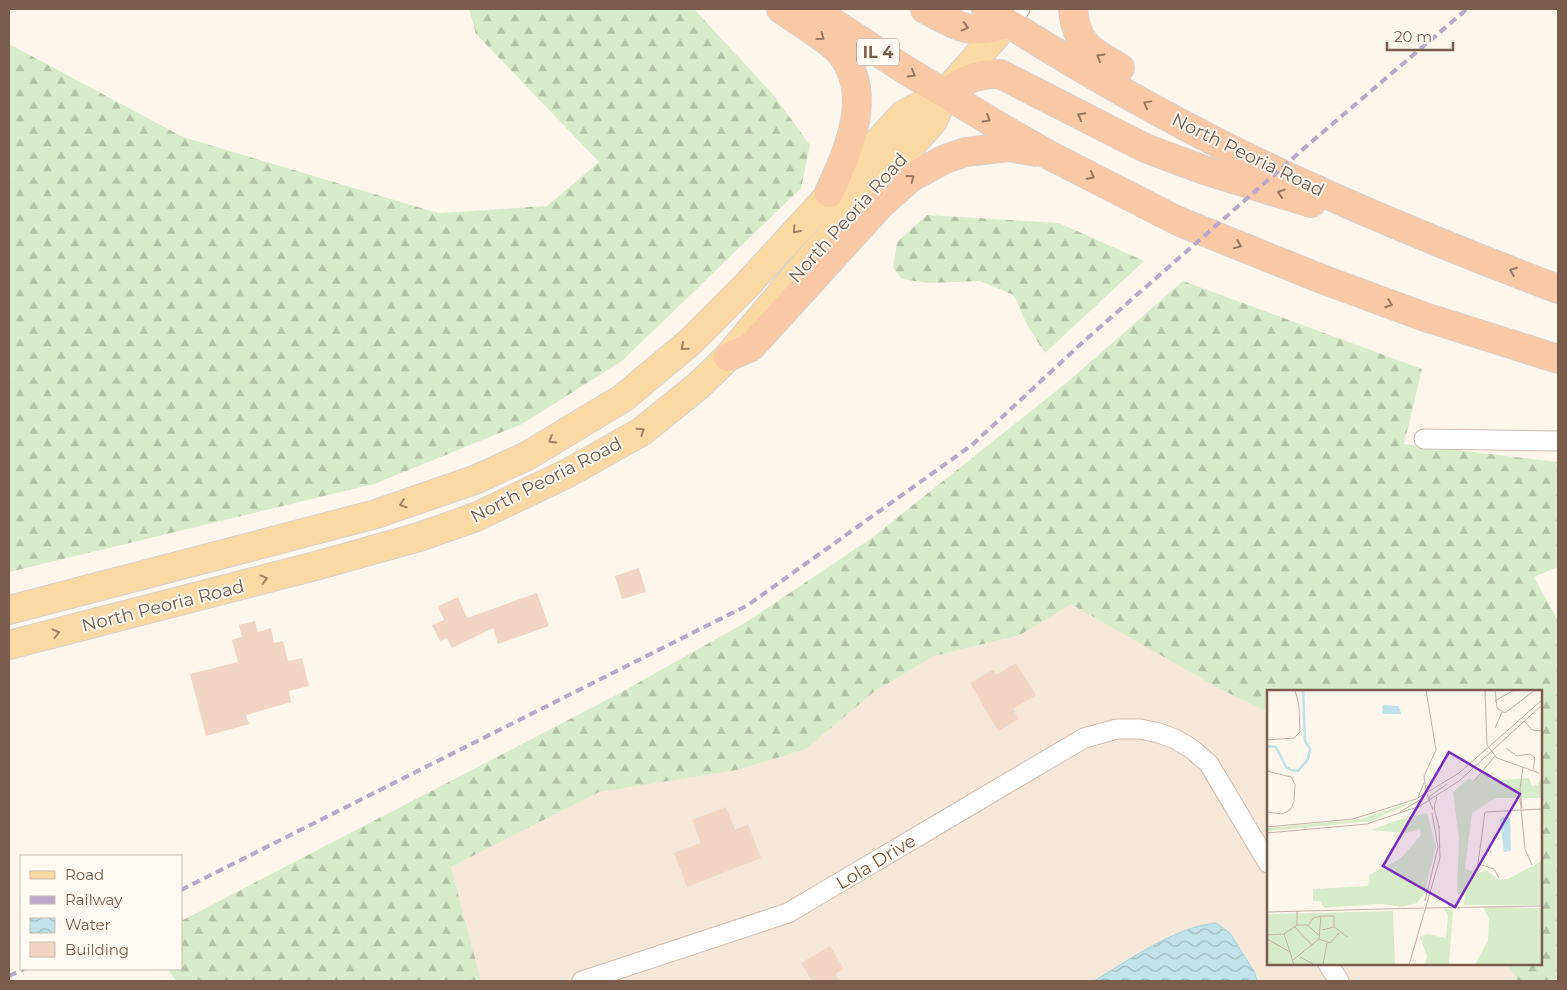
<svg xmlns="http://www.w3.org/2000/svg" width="1567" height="990" font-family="Montserrat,sans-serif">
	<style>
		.residential { fill: #f5e8da }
		.forest { fill: url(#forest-firs) }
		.water { fill: url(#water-waves); stroke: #a5d3da }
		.building { fill: #f3d5c3 }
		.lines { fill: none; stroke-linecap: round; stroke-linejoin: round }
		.minor-casing { stroke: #d1beb0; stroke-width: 21 }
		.primary-casing { stroke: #dad1cd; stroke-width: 30 }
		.trunk-casing { stroke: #dad1cd; stroke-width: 30 }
		.minor { stroke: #fff; stroke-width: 19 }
		.primary { stroke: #fbd9a5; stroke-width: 28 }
		.trunk { stroke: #f9c8a4; stroke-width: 28 }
		.rail { stroke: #b9a8c9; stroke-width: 4; stroke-dasharray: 8 5; stroke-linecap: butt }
		.oneway { stroke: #9a7763 }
		.oneway2 { stroke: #a18267 }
		.labels { text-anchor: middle; stroke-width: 4; stroke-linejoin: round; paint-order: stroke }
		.shield { fill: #fffaf3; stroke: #a28b7f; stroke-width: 1 }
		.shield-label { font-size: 16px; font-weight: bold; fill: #7a5c4d }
		.street-label { font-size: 18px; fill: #7a5c4d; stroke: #fffaf3 }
		.inset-river { fill: none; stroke: #bfe3e8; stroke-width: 2.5 }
		.inset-road { fill: none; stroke: #c5b3a7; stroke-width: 1 }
		.view { fill: #7b2cbf; fill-opacity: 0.15; stroke: #7b2cbf; stroke-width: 2.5 }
		.inset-edge { fill: none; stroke: #7a5c4d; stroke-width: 2.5 }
	</style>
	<defs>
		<pattern id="forest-firs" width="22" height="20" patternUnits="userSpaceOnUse" patternTransform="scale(1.25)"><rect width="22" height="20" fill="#d8ecc9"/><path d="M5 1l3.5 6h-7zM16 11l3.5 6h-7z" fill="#b4c2a5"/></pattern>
		<pattern id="water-waves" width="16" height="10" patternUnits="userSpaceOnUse" patternTransform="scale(1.25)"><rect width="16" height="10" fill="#bfe3e8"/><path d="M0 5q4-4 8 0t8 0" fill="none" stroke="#a0bbbe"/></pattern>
	</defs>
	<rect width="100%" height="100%" fill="#fdf6ec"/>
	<!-- residential -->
	<path class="residential" d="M1071,603L1220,689L1268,712V964H1507L1518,981H481L451,867L599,791L737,770L806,749L875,691L934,656L1020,635Z"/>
	<!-- forest -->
	<path class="forest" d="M469,9H694L772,93L810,145L801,188L622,361L522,424L374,484L9,572V44L183,137L438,213L547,206L599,162L476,34Z
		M927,215L1059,223L1144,261L1045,353L1027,325L1014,295L980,281L929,283L902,279L893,268L897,242Z
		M1183,281L1422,369L1404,444L1558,462V567L1534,577L1558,621V981H1518L1507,964H1541V691H1268V712L1220,689L1071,604L1020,635L934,656L875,691L806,749L737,770L599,792L451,867L481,981H176L168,969H181V921L620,693L748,621L873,537L1071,379Z"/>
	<!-- water -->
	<path class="water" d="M1216,923L1230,933L1255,973L1257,981H1094C1129,960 1175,927 1216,923Z"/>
	<!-- building -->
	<path class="building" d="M639,568L646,592L622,599L615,576Z
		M537,593L549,626L498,644L493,628L452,648L447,638L440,641L432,625L444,620L438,606L458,597L467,618Z
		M255,621L258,632L271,628L274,643L283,641L288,661L302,658L309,686L289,691L291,702L246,715L249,724L206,736L190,674L238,662L232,640L242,637L239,625Z
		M1016,663L1036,695L1013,709L1019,719L998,731L970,683L993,670L996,675Z
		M726,807L735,830L748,824L761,858L687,887L674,853L701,843L692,820Z
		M830,946L844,969L835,974L840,981H812L801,963Z"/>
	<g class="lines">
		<!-- minor casing -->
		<g class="minor-casing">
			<path id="minor" d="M1007,23L1020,9
				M1424,439L1558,441
				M1328,964L1339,981
				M582,981L788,913L1084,738L1117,729H1140L1159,733L1175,739L1192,749L1209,764L1268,863"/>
		</g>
		<!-- primary casing -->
		<g class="primary-casing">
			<path id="primary" d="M9,610L376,514L477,479L527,456L623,398L690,342L747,285L904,114L945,93
				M9,645L319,565L419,537L476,517L568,473L641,432L698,386L728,357L803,267L933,121L945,93L1007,23"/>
		</g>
		<!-- trunk casing -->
		<g class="trunk-casing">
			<path id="trunk" d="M781,9C796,20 829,39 840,52C875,95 848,150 829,193
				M812,9L904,69L1000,127L1047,154L1178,221L1327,281L1425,317L1558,359
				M925,9C956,25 972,38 1007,23
				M986,9C1067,61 1151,110 1238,153C1342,204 1450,248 1558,289
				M1073,9C1076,45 1091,51 1120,68
				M945,93C964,81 976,73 1000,74L1145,148L1204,170L1311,203
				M728,357L751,347L881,204L910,178L945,159L966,152L1009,147L1036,152"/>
		</g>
		<!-- minor -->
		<use href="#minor" class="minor"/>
		<!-- primary -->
		<use href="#primary" class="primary"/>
		<!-- trunk -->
		<use href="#trunk" class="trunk"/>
		<!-- rail -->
		<path class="rail" d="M181,890L748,605L972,445L1083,342L1316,138L1467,9
			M9,976L24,969"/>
	</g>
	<!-- one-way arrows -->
	<defs><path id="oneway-chevron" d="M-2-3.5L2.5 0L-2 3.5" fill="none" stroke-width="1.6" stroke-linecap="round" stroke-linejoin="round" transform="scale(1.25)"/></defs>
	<g class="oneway">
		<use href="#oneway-chevron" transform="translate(965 27) rotate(15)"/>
		<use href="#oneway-chevron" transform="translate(821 37) rotate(36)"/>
		<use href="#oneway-chevron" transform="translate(1100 57) rotate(-150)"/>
		<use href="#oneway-chevron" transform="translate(912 74) rotate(30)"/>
		<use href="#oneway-chevron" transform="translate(1147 104) rotate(-151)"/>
		<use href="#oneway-chevron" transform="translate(1081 116) rotate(-152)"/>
		<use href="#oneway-chevron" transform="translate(987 119) rotate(31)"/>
		<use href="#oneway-chevron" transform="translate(1091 176) rotate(28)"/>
		<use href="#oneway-chevron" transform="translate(911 178) rotate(-36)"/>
		<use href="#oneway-chevron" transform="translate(1281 193) rotate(-162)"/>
		<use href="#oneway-chevron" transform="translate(1238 245) rotate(22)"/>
		<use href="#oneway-chevron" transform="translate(1513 271) rotate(-159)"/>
		<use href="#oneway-chevron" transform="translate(1389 304) rotate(20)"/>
	</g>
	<g class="oneway2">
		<use href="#oneway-chevron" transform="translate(796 230) rotate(132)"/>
		<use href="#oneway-chevron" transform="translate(684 347) rotate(140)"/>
		<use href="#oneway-chevron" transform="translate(641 431) rotate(-34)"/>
		<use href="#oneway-chevron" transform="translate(552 440) rotate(148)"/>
		<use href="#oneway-chevron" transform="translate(403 504) rotate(161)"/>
		<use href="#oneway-chevron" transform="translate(264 579) rotate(-15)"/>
		<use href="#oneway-chevron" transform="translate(56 633) rotate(-14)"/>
	</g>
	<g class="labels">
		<!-- shield labels -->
		<rect class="shield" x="857" y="38.5" width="42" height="27" rx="4"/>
		<g class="shield-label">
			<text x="878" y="58">IL 4</text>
		</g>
		<!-- street labels -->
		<g class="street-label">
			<text transform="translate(1248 155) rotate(26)" y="6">North Peoria Road</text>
			<text transform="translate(848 218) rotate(-48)" y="6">North Peoria Road</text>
			<text transform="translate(546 480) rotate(-27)" y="6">North Peoria Road</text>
			<text transform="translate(163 606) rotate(-14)" y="6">North Peoria Road</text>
			<text transform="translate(876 862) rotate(-31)" y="6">Lola Drive</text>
		</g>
	</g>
	<!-- overview -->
	<g transform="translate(1267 690)">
		<rect width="275" height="275" fill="#fdf6ec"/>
		<path d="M150,110L104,131L0,141V138L95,129Z" fill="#d8ecc9"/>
		<path d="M216,81L223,84L222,89L231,90L262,88L265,96L270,95L275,86V108H229L205,123L198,179L212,183L219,180L232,190L241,189L275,171V215H197L198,204H190L192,147L186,102L202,88L207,92ZM160,123L169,156L157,204L150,213L135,217L115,214L57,218L53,211H46V199L101,196L102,185L134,168L154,145L153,139L139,143L104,140L134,129ZM216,217L275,218V275H208L221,250L222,229ZM177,219L186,220L182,275H158L160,266L153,247L160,244L179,248L181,226Z" fill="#d8ecc9"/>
		<path d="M126,221L128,275H0V224Z" fill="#d8ecc9"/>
		<path d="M87,246L105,254L112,275H103L99,261L87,256L74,262L69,275H60L69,254Z" fill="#d8ecc9"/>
		<path d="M116,15L132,16L134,24H115ZM239,125L243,128L244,161L237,162L233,130Z" fill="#bfe3e8"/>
		<path class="inset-river" d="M0,56L9,57L19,77L24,80L31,81L41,69L43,59L38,51L36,0"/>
		<path class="inset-road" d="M159,0L169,60L157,86L159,102M218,0L220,55L230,68L272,83M228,0L230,18L238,23L268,0M228,11L247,0M257,31L265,40L275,41M228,38L235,22M0,50L27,48L33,42L32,16L28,0M239,58L250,66L263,64M263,64L268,68L266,80M0,81L24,87L28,94L27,112L23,120L15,124L0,122M207,91L228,66M160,104L166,120M151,107L157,93M170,107L167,117L172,138M253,108L258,159L265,175M162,111L163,106L180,94M255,118L253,99L256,77M133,122L156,108M0,137L86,129L149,109L192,83L275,10M0,143L100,134L153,116L192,91L275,15M212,174L227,179L232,188M210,181L218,122L275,119M158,211L171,157L165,123M159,218L275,216M0,222L157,218M54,226H67V237M30,235H40L53,246M27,236L45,255M55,240L67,237L81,247M17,244L23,262M0,245L17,244L30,235V221M0,249L23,262L27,275M52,249L63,253L72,243M33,267L48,275M26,270L52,249L54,226L46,228L41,236M56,275L60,253M142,275L173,168L172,136"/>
		<path class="view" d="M182,62L253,104L188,217L116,176Z"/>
		<rect width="275" height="275" class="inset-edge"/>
	</g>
	<!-- border -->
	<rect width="1567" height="990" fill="none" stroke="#7a5c4d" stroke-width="20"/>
	<!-- legend -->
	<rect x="20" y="855" width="162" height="115" fill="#fffaf3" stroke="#cabbb1"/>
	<rect x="30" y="871" width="25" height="8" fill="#fbd9a5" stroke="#cabbb1"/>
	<text x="65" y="880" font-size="15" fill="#7a5c4d">Road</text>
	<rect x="30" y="896" width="25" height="8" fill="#b9a8c9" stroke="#cabbb1"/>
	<text x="65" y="905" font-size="15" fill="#7a5c4d">Railway</text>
	<rect x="30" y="918" width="25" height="15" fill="url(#water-waves)" stroke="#cabbb1"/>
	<text x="65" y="930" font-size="15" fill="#7a5c4d">Water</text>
	<rect x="30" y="942" width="25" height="15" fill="#f3d5c3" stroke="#cabbb1"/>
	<text x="65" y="955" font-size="15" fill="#7a5c4d">Building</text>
	<!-- scale -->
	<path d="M1387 42v8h66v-8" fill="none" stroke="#7a5c4d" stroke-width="2.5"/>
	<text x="1394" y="42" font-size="15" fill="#7a5c4d" stroke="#fffaf3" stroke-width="4" paint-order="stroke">20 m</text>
</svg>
